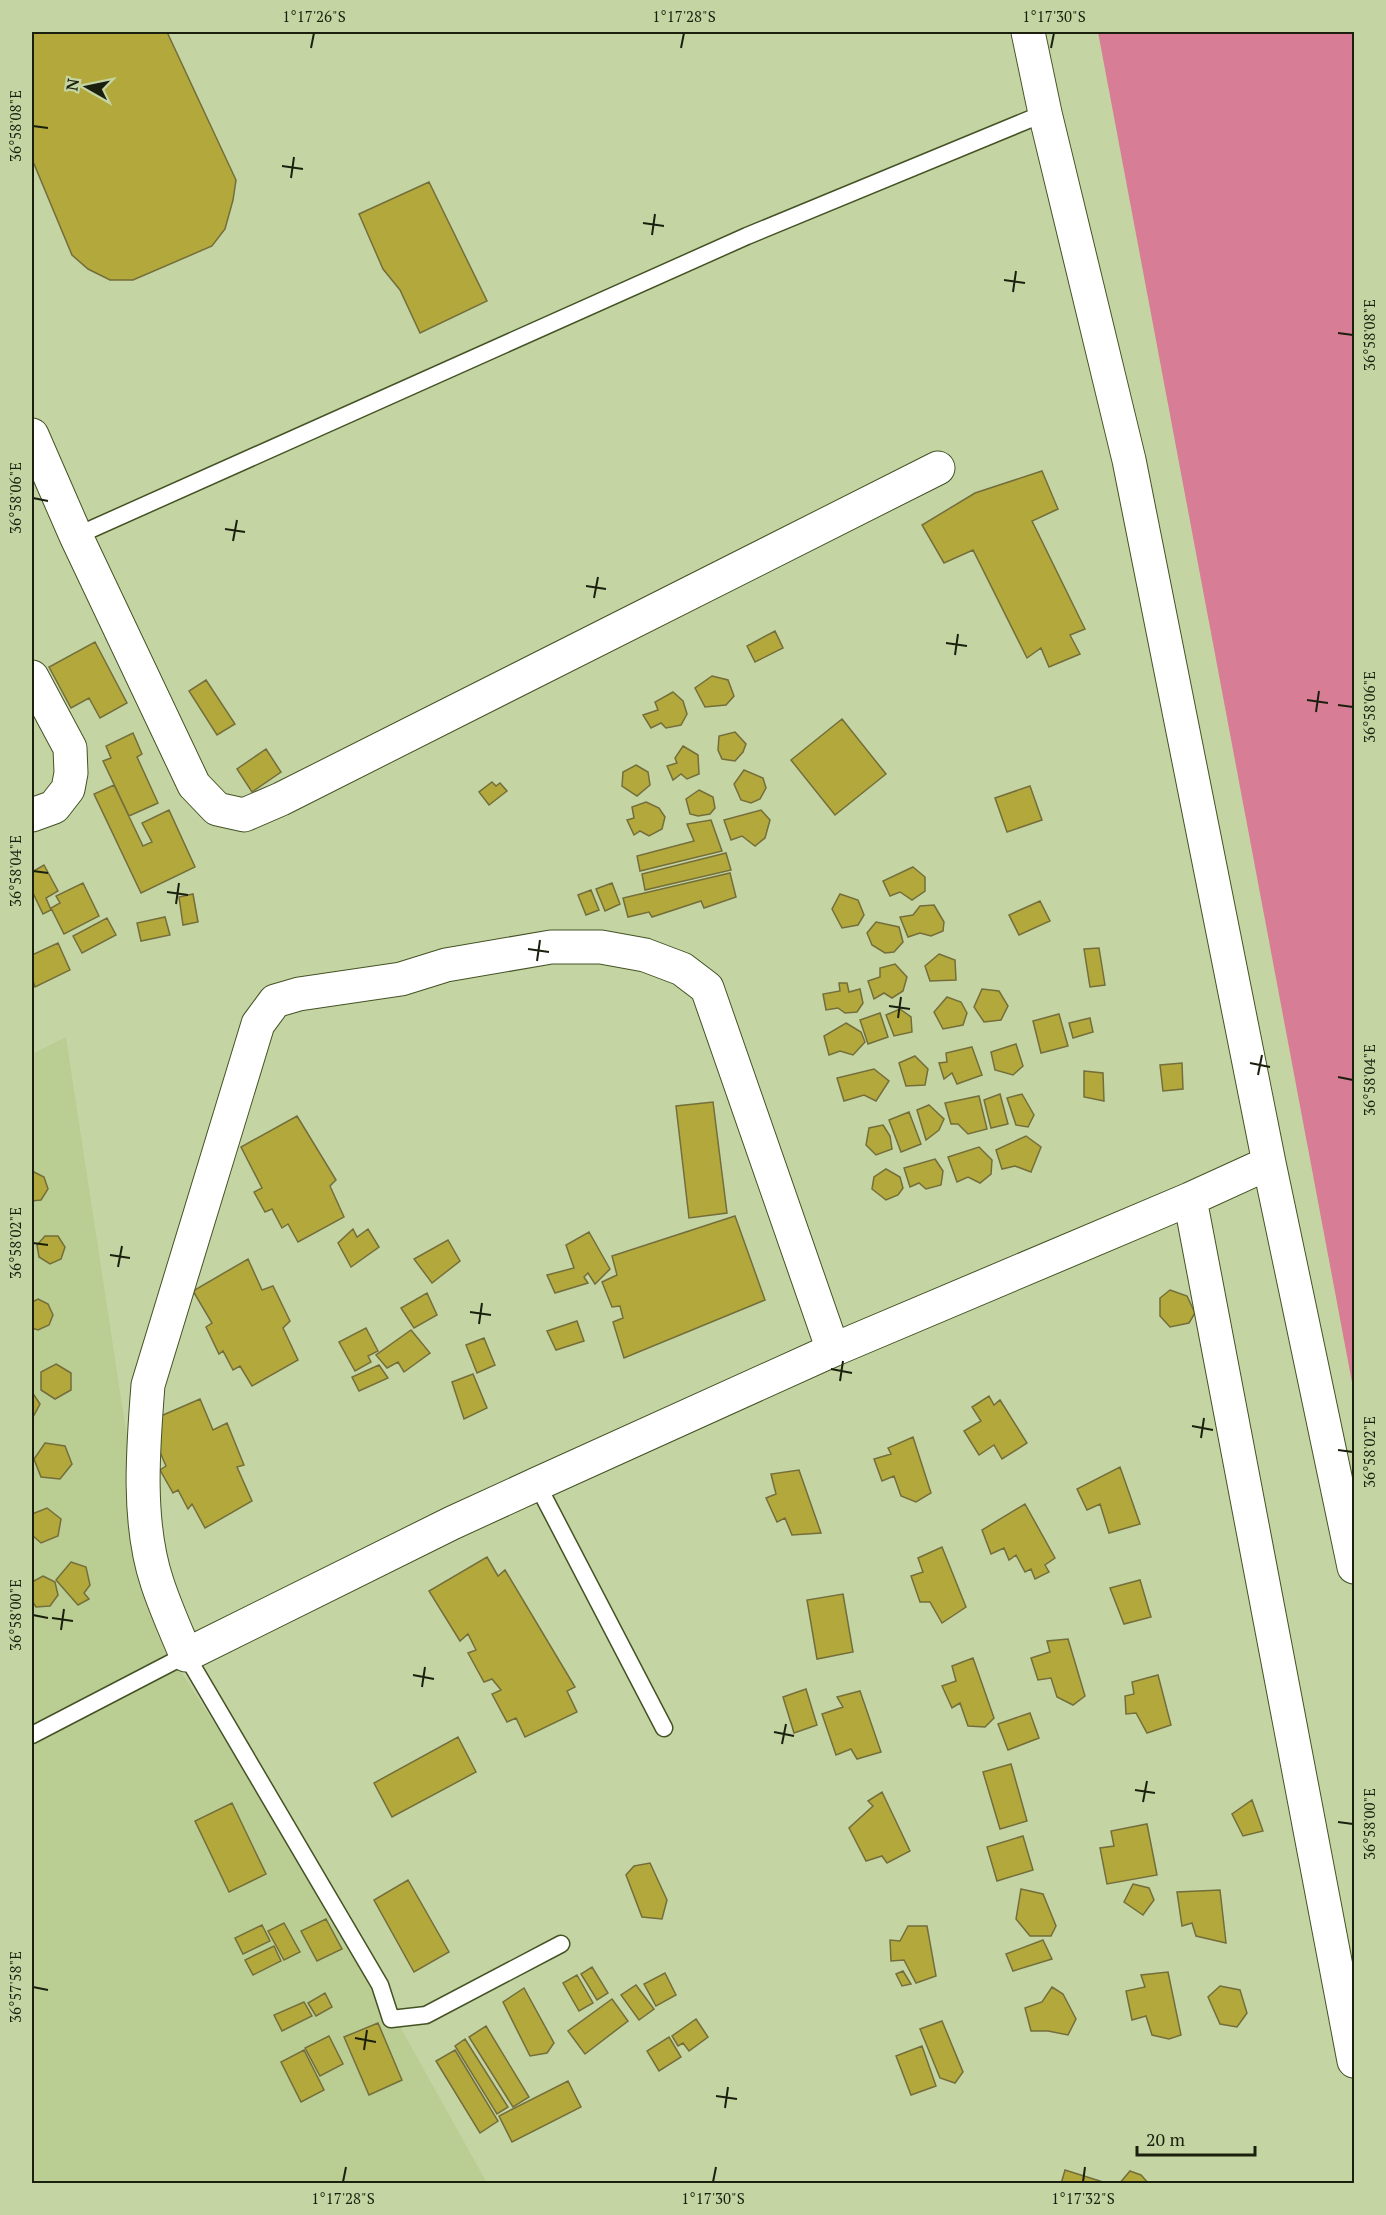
<svg xmlns="http://www.w3.org/2000/svg" width="1386" height="2215" font-family="'PT Serif',serif">
	<style>
		.built { fill: #bace94 }
		.green { fill: #d77d95 }
		.building { fill: #b3a83b; stroke: #736e3b; stroke-width: 1.5 }
		.lines { fill: none; stroke-linecap: round; stroke-linejoin: round }
		.service-casing { stroke: #445224; stroke-width: 19 }
		.minor-casing { stroke: #445224; stroke-width: 35 }
		.service { stroke: #fff; stroke-width: 16 }
		.minor { stroke: #fff; stroke-width: 33 }
		.ticks { fill: none; stroke: #1a200d; stroke-width: 2 }
		.neatline { fill: none; stroke: #1a200d; stroke-width: 2 }
		.ticks-label { font-size: 15px; text-anchor: middle; fill: #1a200d }
	</style>
	<rect width="100%" height="100%" fill="#c4d5a3"/>
	<!-- built -->
	<path class="built" d="M66,1037L157,1634L342,1922L487,2183L32,2184V1054Z"/>
	<!-- green -->
	<path class="green" d="M1098,32H1354V1393Z"/>
	<!-- building -->
	<path class="building" d="M32,32H167L236,180L233,200L225,229L212,246L133,280H110L88,269L72,255L32,159Z
		M429,182L487,301L420,333L400,290L383,269L359,214Z
		M1042,471L1058,509L1032,521L1085,629L1070,635L1080,654L1049,667L1041,648L1027,658L973,550L944,563L922,525L975,493Z
		M775,631L783,648L755,662L747,646Z
		M95,642L127,703L100,718L89,698L71,708L49,667Z
		M712,676L728,680L734,696L726,705L705,707L695,688Z
		M206,680L235,724L217,735L189,691Z
		M673,692L683,701L687,714L681,725L666,728L661,723L651,728L643,715L658,710L655,702Z
		M842,719L886,774L835,815L791,760Z
		M735,732L746,744L743,752L735,761L722,759L718,750L719,736Z
		M133,733L142,754L137,757L158,803L129,816L103,761L111,758L106,746Z
		M683,746L698,755L699,774L687,779L681,774L673,780L667,766L677,763L675,758Z
		M266,749L281,772L252,792L237,769Z
		M636,765L648,772L650,785L637,796L622,786L623,772Z
		M744,770L763,778L766,788L760,799L751,803L741,800L734,784Z
		M492,782L496,786L500,783L507,791L489,805L479,792Z
		M114,785L143,846L152,842L142,823L169,810L195,867L141,893L94,794Z
		M1030,786L1042,820L1007,832L995,798Z
		M699,790L713,797L715,808L710,814L698,816L690,814L686,799Z
		M646,802L659,808L665,817L662,829L649,836L640,831L634,835L627,820L634,818L632,807Z
		M761,810L770,820L765,838L755,846L742,836L731,840L724,820Z
		M711,820L722,851L640,871L637,856L694,841L687,824Z
		M726,853L731,870L645,890L642,874Z
		M44,865L58,891L46,898L51,910L43,914L32,891V872Z
		M913,867L925,877V891L912,900L900,892L890,896L883,881Z
		M730,873L736,897L704,908L701,901L652,917L649,912L628,917L623,898Z
		M83,883L99,916L64,934L51,908L60,903L56,896Z
		M612,883L620,904L605,911L596,889Z
		M591,890L599,910L586,915L578,895Z
		M193,894L198,922L183,925L179,897Z
		M840,894L858,900L864,915L858,925L842,928L832,909Z
		M1040,901L1050,921L1019,935L1009,915Z
		M934,905L944,922L943,931L931,936L920,933L908,937L900,917L913,915L920,906Z
		M165,917L170,935L141,941L137,923Z
		M107,918L116,935L82,953L73,936Z
		M876,922L899,927L903,942L894,952L885,953L872,945L867,933Z
		M58,943L70,970L35,987L32,978V955Z
		M1099,948L1105,985L1090,987L1084,949Z
		M939,954L955,960L956,980L930,981L925,966Z
		M895,964L907,977L903,991L892,998L884,993L874,999L868,981L880,977V968Z
		M839,983H847L849,992L860,989L863,1003L857,1012L845,1013L838,1008L826,1010L823,994L840,991Z
		M982,989L999,991L1008,1006L1001,1020L984,1022L974,1007Z
		M947,997L961,1002L967,1013L963,1025L943,1029L934,1012Z
		M900,1009L911,1017L912,1032L894,1036L886,1015Z
		M880,1013L888,1037L868,1044L860,1020Z
		M1059,1014L1068,1046L1041,1053L1033,1021Z
		M1090,1018L1093,1032L1073,1038L1069,1023Z
		M846,1023L861,1032L865,1042L853,1055L840,1051L829,1055L824,1036Z
		M1016,1044L1023,1066L1013,1075L995,1070L991,1052Z
		M972,1047L982,1075L957,1084L952,1073L944,1079L939,1063L947,1062L946,1053Z
		M915,1056L928,1069L925,1085L906,1086L899,1063Z
		M1182,1063L1183,1089L1163,1091L1160,1065Z
		M874,1069L889,1081L876,1101L864,1095L844,1101L837,1078Z
		M1084,1071L1103,1073L1104,1101L1084,1097Z
		M1000,1094L1008,1124L991,1128L984,1100Z
		M1022,1094L1034,1115L1028,1127L1016,1125L1007,1098Z
		M979,1096L987,1129L968,1134L958,1124H951L945,1103Z
		M713,1102L727,1213L689,1218L676,1106Z
		M929,1105L944,1119L939,1130L926,1140L917,1110Z
		M909,1112L921,1144L901,1152L889,1120Z
		M297,1116L336,1180L330,1186L344,1217L298,1242L288,1224L282,1228L272,1209L265,1212L254,1192L262,1188L241,1147Z
		M883,1125L890,1136L892,1149L876,1155L866,1145L869,1128Z
		M1026,1136L1041,1147L1031,1172L1015,1166L1002,1169L996,1150Z
		M979,1147L992,1160L991,1174L980,1183L968,1177L957,1182L948,1157Z
		M935,1159L943,1171L941,1185L926,1189L919,1183L910,1187L904,1168Z
		M886,1169L900,1177L903,1188L898,1195L886,1200L872,1189L874,1177Z
		M32,1171L44,1177L48,1189L41,1200L32,1201Z
		M735,1216L765,1300L624,1358L613,1322L623,1318L620,1306L612,1307L602,1282L617,1275L612,1256Z
		M353,1229L357,1237L368,1229L379,1247L351,1267L338,1243Z
		M589,1232L610,1269L595,1284L588,1273L584,1277L588,1283L555,1293L547,1275L574,1268L566,1245Z
		M45,1236H58L65,1247L61,1259L50,1264L39,1257L37,1245Z
		M448,1240L460,1261L432,1283L414,1259Z
		M248,1259L262,1290L273,1286L290,1321L283,1328L298,1360L252,1386L240,1366L233,1370L223,1351L219,1354L206,1327L212,1323L193,1291Z
		M1170,1290L1187,1296L1195,1313L1189,1323L1170,1327L1160,1316V1298Z
		M427,1293L437,1315L414,1328L401,1308Z
		M38,1299L48,1304L53,1315L49,1325L38,1330L32,1328V1302Z
		M577,1321L584,1341L556,1350L547,1331Z
		M366,1328L378,1351L368,1356L371,1362L355,1371L339,1342Z
		M411,1330L430,1353L404,1372L398,1362L387,1368L376,1355Z
		M484,1338L495,1365L477,1373L466,1345Z
		M56,1364L71,1373V1390L55,1399L41,1390V1372Z
		M379,1365L388,1378L359,1391L352,1377Z
		M473,1374L487,1408L464,1419L452,1382Z
		M32,1392L40,1404L32,1419Z
		M989,1396L994,1405L1000,1400L1027,1443L1002,1459L994,1445L979,1455L964,1431L981,1421L972,1407Z
		M200,1399L213,1430L227,1423L244,1465L237,1467L252,1501L205,1528L192,1504L188,1509L178,1490L173,1493L160,1470L166,1466L147,1422Z
		M913,1437L931,1493L916,1502L901,1496L894,1476L882,1481L874,1459L891,1454L888,1448Z
		M45,1443L65,1446L72,1464L60,1479L41,1477L34,1459Z
		M1120,1467L1140,1524L1109,1533L1100,1504L1087,1510L1077,1489Z
		M799,1470L821,1533L792,1535L785,1518L777,1522L766,1498L776,1494L771,1474Z
		M1025,1504L1055,1558L1045,1565L1049,1572L1035,1579L1031,1569L1025,1572L1016,1555L1009,1560L1004,1548L991,1554L982,1530Z
		M47,1508L61,1519L58,1536L41,1543L32,1535V1514Z
		M942,1547L966,1607L942,1623L930,1602H920L911,1576L923,1572L918,1558Z
		M487,1557L498,1576L505,1570L575,1687L567,1691L577,1712L525,1737L516,1718L507,1722L492,1694L501,1690L492,1679L484,1682L468,1653L476,1650L468,1634L460,1641L429,1591Z
		M71,1562L86,1567L90,1585L84,1593L89,1599L78,1605L56,1580Z
		M43,1576L55,1582L58,1595L50,1606L36,1607L32,1601V1582Z
		M1140,1580L1151,1617L1124,1624L1110,1588Z
		M843,1594L853,1652L817,1659L807,1600Z
		M1068,1639L1085,1696L1073,1705L1057,1697L1051,1678L1038,1680L1031,1658L1050,1652L1047,1641Z
		M973,1658L994,1718L985,1727L968,1726L960,1703L952,1708L942,1686L956,1681L952,1666Z
		M1158,1675L1171,1725L1147,1733L1136,1713L1126,1714L1125,1696L1134,1694L1132,1682Z
		M806,1689L817,1725L794,1733L783,1697Z
		M860,1691L881,1752L857,1759L851,1749L836,1755L822,1714L843,1707L837,1697Z
		M1030,1713L1039,1738L1008,1750L998,1724Z
		M458,1737L476,1772L392,1817L374,1783Z
		M1011,1764L1027,1821L1000,1829L983,1772Z
		M882,1792L910,1851L887,1863L882,1856L866,1861L849,1828L873,1806L868,1801Z
		M1252,1800L1263,1831L1243,1836L1232,1814Z
		M232,1803L266,1874L229,1892L195,1821Z
		M1147,1824L1157,1875L1107,1884L1100,1848L1114,1846L1111,1831Z
		M1023,1836L1033,1870L997,1881L987,1847Z
		M650,1863L667,1900L662,1919L642,1917L626,1875L634,1866Z
		M408,1880L449,1952L414,1972L374,1900Z
		M1133,1884L1149,1888L1154,1900L1143,1915L1124,1902Z
		M1021,1889L1043,1894L1056,1926L1051,1936H1030L1016,1919Z
		M1220,1890L1226,1943L1196,1936L1192,1923L1182,1926L1177,1892Z
		M326,1919L342,1949L317,1961L301,1931Z
		M284,1923L300,1952L284,1960L268,1931Z
		M262,1925L270,1941L243,1954L235,1938Z
		M908,1926H927L936,1976L916,1983L904,1960L891,1961L890,1940L900,1941Z
		M1043,1940L1052,1959L1013,1971L1006,1954Z
		M274,1946L281,1961L253,1975L245,1960Z
		M592,1967L608,1993L597,2000L581,1974Z
		M903,1971L911,1984L902,1986L896,1974Z
		M1168,1972L1181,2035L1169,2039L1152,2035L1146,2016L1132,2020L1126,1991L1145,1987L1141,1975Z
		M665,1973L676,1995L656,2006L644,1984Z
		M577,1975L593,2003L579,2011L563,1983Z
		M636,1985L654,2009L639,2020L621,1995Z
		M1220,1986L1240,1990L1247,2013L1237,2027L1220,2024L1208,1997Z
		M1052,1987L1063,1994L1076,2019L1068,2035L1048,2031H1031L1025,2008L1042,2002Z
		M524,1988L554,2043L547,2053L530,2056L503,2002Z
		M325,1993L332,2007L316,2016L308,2003Z
		M612,1999L628,2021L585,2054L568,2031Z
		M304,2002L312,2016L282,2031L274,2015Z
		M696,2019L708,2037L689,2051L683,2043L678,2046L672,2036Z
		M942,2021L963,2072L955,2083L940,2078L920,2029Z
		M378,2023L402,2080L369,2095L344,2037Z
		M486,2026L529,2097L513,2107L469,2037Z
		M329,2036L343,2064L320,2076L305,2048Z
		M669,2037L681,2057L659,2071L647,2051Z
		M465,2039L508,2107L497,2114L455,2046Z
		M922,2046L936,2086L911,2095L896,2056Z
		M304,2050L324,2090L301,2102L281,2062Z
		M455,2050L498,2121L480,2133L436,2061Z
		M568,2081L581,2107L512,2142L499,2116Z
		M1065,2170L1103,2182L1061,2184Z
		M1130,2171L1141,2175L1149,2184H1119Z"/>
	<g class="lines">
		<!-- service casing -->
		<g class="service-casing">
			<path id="service" d="M76,536L747,236L1045,113
				M537,1484L664,1728
				M32,1735L186,1655L380,1985L391,2019L426,2015L561,1944"/>
		</g>
		<!-- minor casing -->
		<g class="minor-casing">
			<path id="minor" d="M1028,32L1045,113L1129,460L1269,1163L1354,1567
				M32,435L76,536L194,785L217,809L244,815L281,799L938,468
				M32,677L70,748L71,773L68,789L54,807L32,815
				M1190,1199L1354,2061
				M833,1350L707,988L682,969L645,955L601,947H551L446,965L401,979L299,994L275,1001L258,1024L148,1385C143,1448 137,1522 157,1582C165,1607 176,1631 186,1655L452,1523L537,1484L833,1350L1190,1199L1269,1163"/>
		</g>
		<!-- service -->
		<use href="#service" class="service"/>
		<!-- minor -->
		<use href="#minor" class="minor"/>
	</g>
	<!-- ticks -->
	<path class="ticks" d="M311,48L314,33M681,48L684,33M1051,48L1054,33M33,126L48,128M282,166L303,169M291,178L294,157M643,223L664,226M652,235L655,214M1004,280L1025,283M1013,292L1016,271M1338,333L1353,335M33,498L48,501M225,529L245,532M233,541L237,520M586,586L606,589M594,598L598,577M946,643L967,646M955,655L958,634M1307,700L1328,703M1338,705L1353,707M1316,712L1319,691M33,871L48,873M167,892L188,895M176,904L179,883M528,949L549,952M537,961L540,940M889,1006L910,1009M898,1018L901,997M1250,1063L1270,1067M1258,1075L1262,1055M1338,1077L1353,1080M33,1243L48,1245M110,1255L130,1258M118,1267L122,1246M470,1312L491,1315M479,1324L482,1303M831,1369L852,1373M840,1381L843,1361M1192,1426L1213,1430M1201,1438L1204,1418M1338,1450L1353,1452M33,1615L48,1618M52,1618L73,1621M61,1630L64,1609M413,1675L434,1679M422,1687L425,1667M774,1732L794,1736M782,1744L786,1724M1135,1790L1155,1793M1143,1802L1147,1781M1338,1822L1353,1824M33,1987L48,1990M355,2038L376,2042M364,2050L367,2030M716,2096L737,2099M725,2108L728,2087M343,2182L346,2167M713,2182L716,2167M1083,2182L1085,2167"/>
	<!-- border -->
	<rect width="1386" height="2215" fill="none" stroke="#c4d5a3" stroke-width="66"/>
	<!-- north arrow -->
	<g transform="translate(87 87) rotate(279)" stroke="#c4d5a3" stroke-width="4.5" paint-order="stroke">
	<path d="M0-4.5L10 22L0 15L-10 22Z" fill="#1a200d"/>
	<text y="-9" font-size="16" font-weight="bold" text-anchor="middle" fill="#1a200d">N</text>
	</g>
	<!-- scale -->
	<path d="M1137 2146v9h118v-9" fill="none" stroke="#1a200d" stroke-width="3"/>
	<text x="1146" y="2146" font-size="18" fill="#1a200d" stroke="#c4d5a3" stroke-width="4.5" paint-order="stroke">20 m</text>
	<rect x="33" y="33" width="1320" height="2149" class="neatline"/>
	<g class="ticks-label">
		<text x="314" y="22">1°17'26"S</text>
		<text x="684" y="22">1°17'28"S</text>
		<text x="1054" y="22">1°17'30"S</text>
		<text transform="translate(16 126) rotate(-90)" y="5">36°58'08"E</text>
		<text transform="translate(1370 335) rotate(-90)" y="5">36°58'08"E</text>
		<text transform="translate(16 498) rotate(-90)" y="5">36°58'06"E</text>
		<text transform="translate(1370 707) rotate(-90)" y="5">36°58'06"E</text>
		<text transform="translate(16 871) rotate(-90)" y="5">36°58'04"E</text>
		<text transform="translate(1370 1080) rotate(-90)" y="5">36°58'04"E</text>
		<text transform="translate(16 1243) rotate(-90)" y="5">36°58'02"E</text>
		<text transform="translate(1370 1452) rotate(-90)" y="5">36°58'02"E</text>
		<text transform="translate(16 1615) rotate(-90)" y="5">36°58'00"E</text>
		<text transform="translate(1370 1824) rotate(-90)" y="5">36°58'00"E</text>
		<text transform="translate(16 1987) rotate(-90)" y="5">36°57'58"E</text>
		<text x="343" y="2204">1°17'28"S</text>
		<text x="713" y="2204">1°17'30"S</text>
		<text x="1083" y="2204">1°17'32"S</text>
	</g>
</svg>
